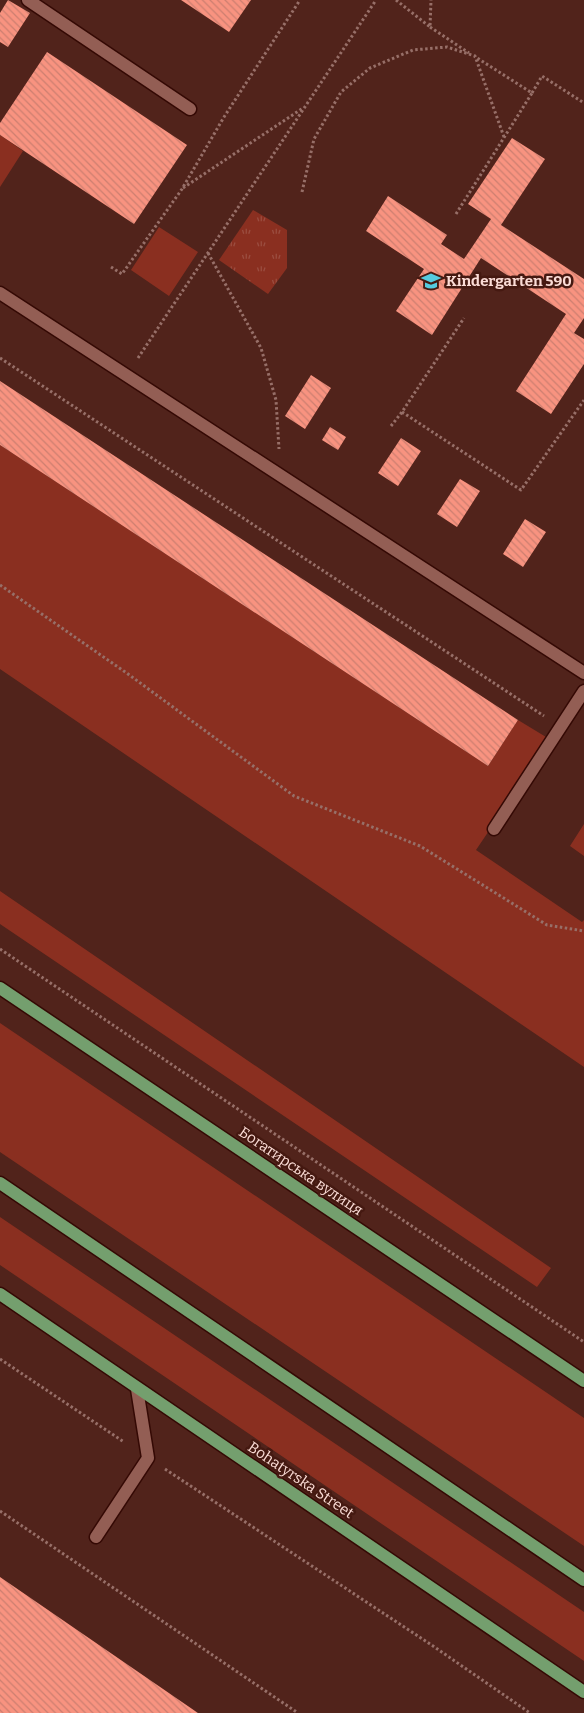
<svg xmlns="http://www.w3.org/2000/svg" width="584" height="1713" font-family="Bitter,serif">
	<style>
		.grass { fill: #8a2f20 }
		.park { fill: url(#park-tufts) }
		.building { fill: url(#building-back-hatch) }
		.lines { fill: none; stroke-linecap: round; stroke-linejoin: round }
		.minor-casing { stroke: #340904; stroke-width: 15 }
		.major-casing { stroke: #340904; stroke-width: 15 }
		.path { stroke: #976f68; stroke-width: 3; stroke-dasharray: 2.5 2.5; stroke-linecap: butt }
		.minor { stroke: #935e54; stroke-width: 12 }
		.major { stroke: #749f6e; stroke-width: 12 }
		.labels { text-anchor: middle; stroke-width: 5; stroke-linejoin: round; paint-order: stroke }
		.poi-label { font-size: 15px; font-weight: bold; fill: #fbdcd6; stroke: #451911; text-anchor: start }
		.street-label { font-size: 15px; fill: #fbdcd6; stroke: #451911 }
	</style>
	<defs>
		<pattern id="park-tufts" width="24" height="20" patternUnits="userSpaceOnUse" patternTransform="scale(1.25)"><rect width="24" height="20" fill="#8a2f20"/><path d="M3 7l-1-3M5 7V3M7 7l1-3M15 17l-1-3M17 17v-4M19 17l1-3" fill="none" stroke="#9b4d40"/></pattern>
		<pattern id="building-back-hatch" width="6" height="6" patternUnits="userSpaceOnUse" patternTransform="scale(1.25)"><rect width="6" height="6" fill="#f89380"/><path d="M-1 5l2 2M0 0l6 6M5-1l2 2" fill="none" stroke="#cd7f70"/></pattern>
	</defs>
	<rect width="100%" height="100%" fill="#51231b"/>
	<!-- grass -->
	<path class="grass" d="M0,135L23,151L0,187Z
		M159,227L198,252L169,296L131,270Z
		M0,445L488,766L518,720L546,737L507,804L476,850L582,922L584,920V1067L0,669Z
		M584,824V856L570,846Z
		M0,891L551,1268L537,1287L0,924Z
		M0,1023L584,1418V1546L0,1152Z
		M0,1217L584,1612V1661L0,1265Z"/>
	<!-- park -->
	<path class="park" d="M253,210L287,230V268L268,294L219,260Z"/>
	<!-- building -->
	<path class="building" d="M8,0L30,13L8,47L0,42V13Z
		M181,0H251L229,32Z
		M47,52L187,145L134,224L0,135V123Z
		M512,138L545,159L501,225L584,279V318L574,333L584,339V364L551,414L516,391L566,314L481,258L432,335L396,311L424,269L366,231L388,196L447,235L441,244L464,259L491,219L468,204Z
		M311,375L331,388L305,429L285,416Z
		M0,381L518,720L488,766L0,445Z
		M330,427L346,437L338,450L322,440Z
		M401,438L421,451L398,486L378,473Z
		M460,479L480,491L457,527L437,514Z
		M525,519L546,532L523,567L503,554Z
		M0,1577L198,1713H0Z"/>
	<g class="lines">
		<!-- minor casing -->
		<g class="minor-casing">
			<path id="minor" d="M28,0L190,109
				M0,293L584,673
				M494,829L584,691
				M96,1537L148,1458L137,1389"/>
		</g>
		<!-- major casing -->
		<g class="major-casing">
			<path id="major" d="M0,988L584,1381
				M0,1183L584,1580
				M0,1294L584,1692"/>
		</g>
		<!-- path -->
		<path class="path" d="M396,0L430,27L431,0
			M430,27L469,53
			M532,93L542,76L584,103
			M183,188L303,108
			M302,192L314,139L341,92L370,68L413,50L447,47L475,56L504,137
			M456,214L532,93L474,56
			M208,253L261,348L276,400L279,449
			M111,267L122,274L182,189L224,117L300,0
			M0,358L544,716
			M138,358L376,0
			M402,412L521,490L584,400
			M391,426L402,412L464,318
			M0,585L128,674L294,796L420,846L547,925L584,931
			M0,949L584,1342
			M0,1359L124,1442
			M165,1469L433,1646L530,1713
			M0,1511L298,1713"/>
		<!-- minor -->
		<use href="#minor" class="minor"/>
		<!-- major -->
		<use href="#major" class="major"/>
	</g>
	<!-- icons -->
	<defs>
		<g id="school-bare" transform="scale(1.5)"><path d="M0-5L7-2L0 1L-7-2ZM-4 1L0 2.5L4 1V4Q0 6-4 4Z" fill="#55cadf" stroke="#451911" stroke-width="2.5" paint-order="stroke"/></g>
	</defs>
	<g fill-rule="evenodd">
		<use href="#school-bare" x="431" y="281"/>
	</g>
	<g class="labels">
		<!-- poi labels -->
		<g class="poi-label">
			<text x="446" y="286">Kindergarten 590</text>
		</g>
		<!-- street labels -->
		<g class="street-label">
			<text transform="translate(301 1171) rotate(34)" y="5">Богатирська вулиця</text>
			<text transform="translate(301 1480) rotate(34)" y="5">Bohatyrska Street</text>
		</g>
	</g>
</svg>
